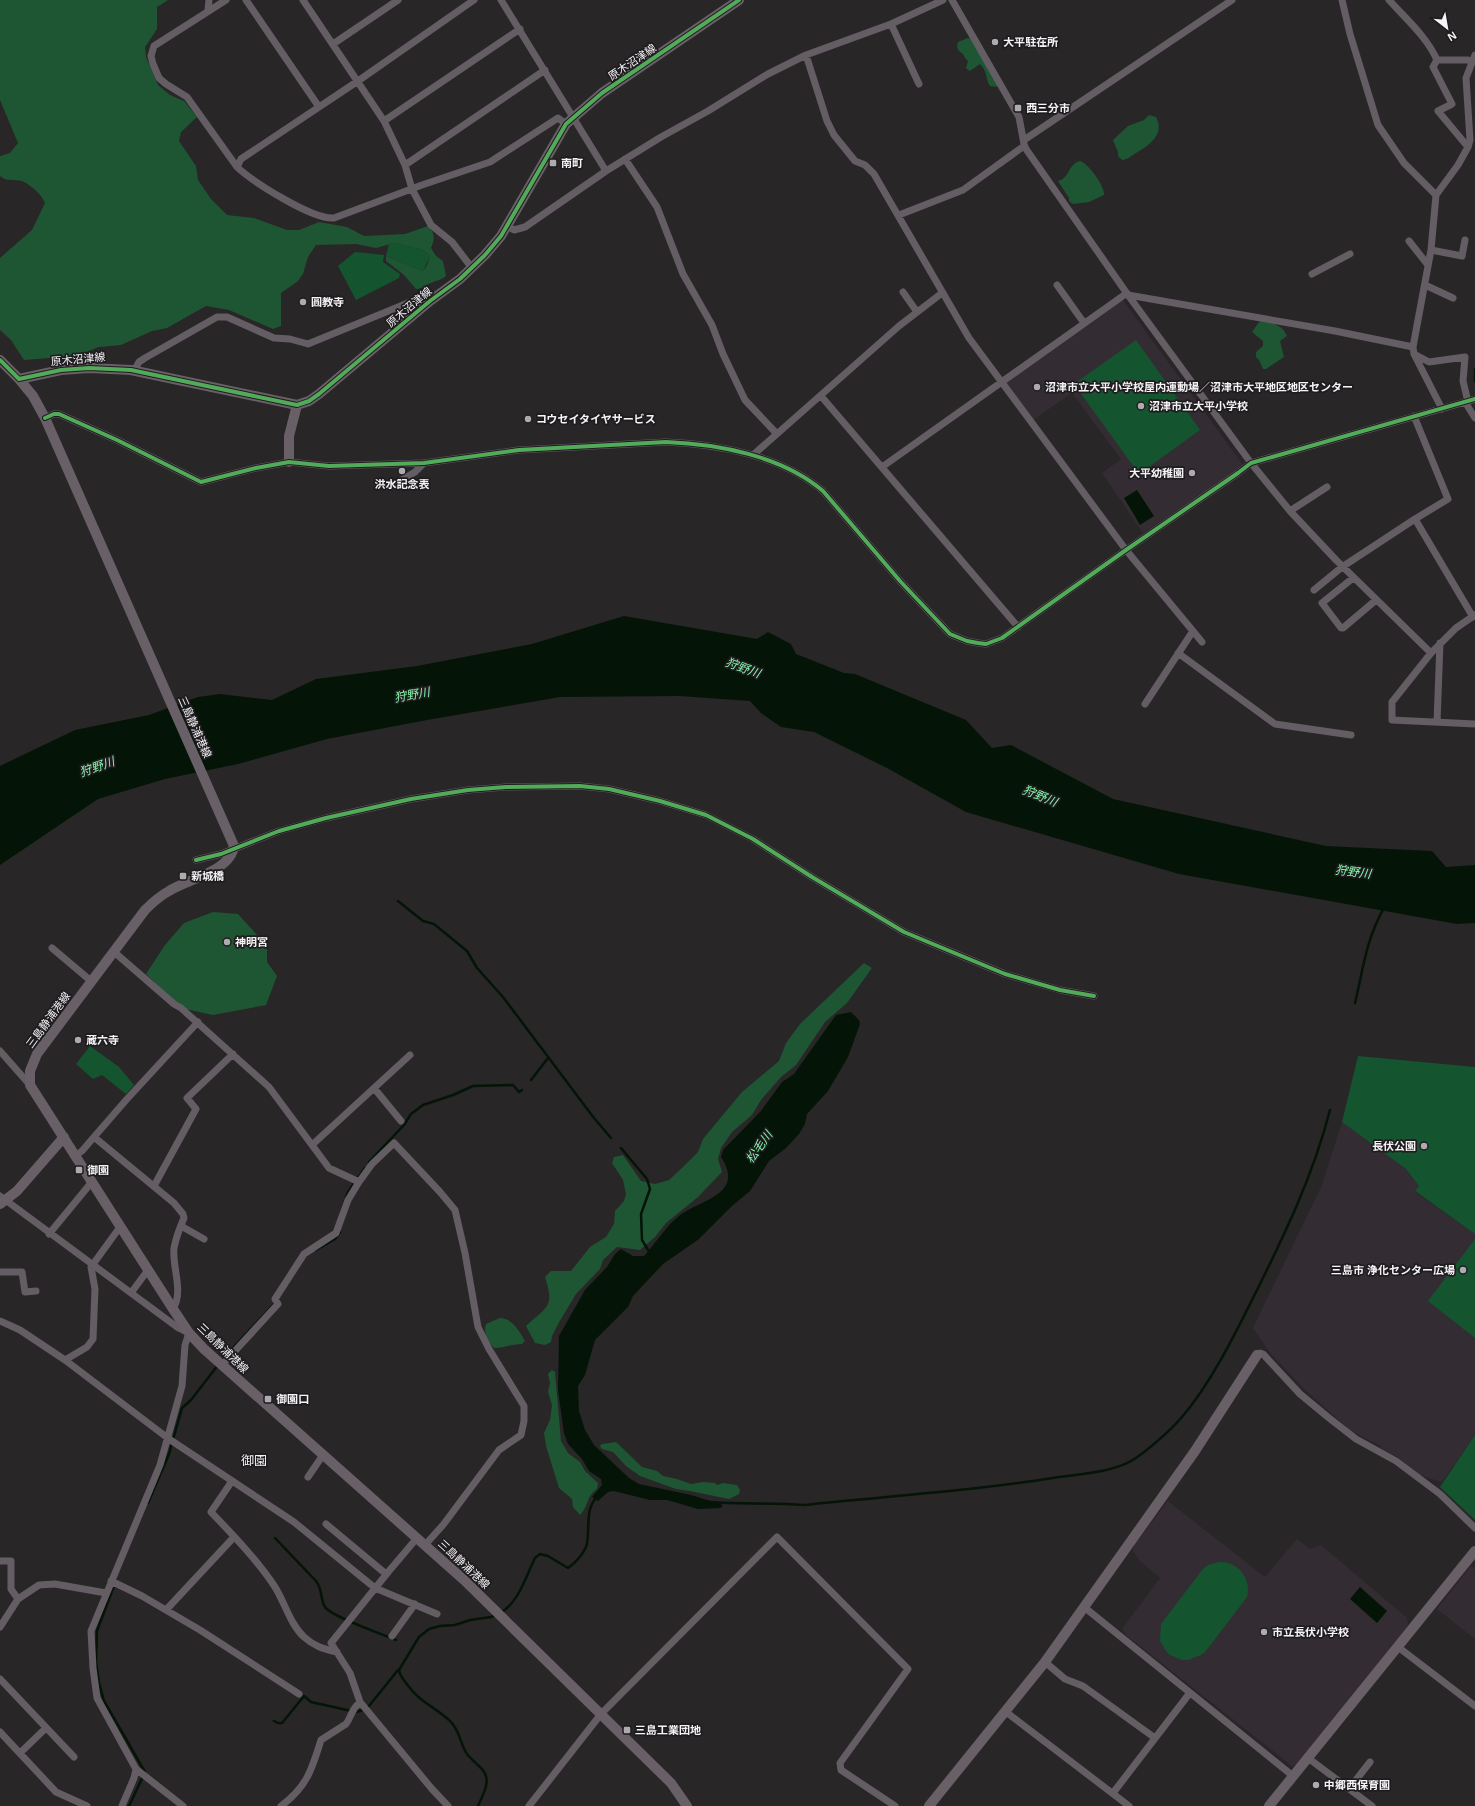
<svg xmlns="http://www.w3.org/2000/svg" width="1475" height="1806" font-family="Helvetica,'Noto Sans JP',sans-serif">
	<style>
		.built { fill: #332d33 }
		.green { fill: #145530 }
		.forest { fill: #1e5634 }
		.water { fill: #041507 }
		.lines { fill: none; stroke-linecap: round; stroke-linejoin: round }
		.stream { stroke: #041507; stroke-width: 2.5 }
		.street { stroke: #645d64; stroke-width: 7 }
		.secondary { stroke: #685f67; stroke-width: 10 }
		.cycleway-casing { stroke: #1f1c1f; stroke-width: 6 }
		.cycleway { stroke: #51ab58; stroke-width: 4 }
		.poi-dot { fill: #adabad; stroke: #1f1c1f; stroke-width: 1.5 }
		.labels { text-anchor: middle; stroke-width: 3.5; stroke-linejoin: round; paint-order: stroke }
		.poi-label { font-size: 11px; font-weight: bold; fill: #f5f3f5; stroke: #1f1c1f; text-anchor: start }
		.street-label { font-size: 11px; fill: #f5f3f5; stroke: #1f1c1f }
		.water-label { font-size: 12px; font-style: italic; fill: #88f6aa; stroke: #1f1c1f }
		.quarter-label { font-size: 13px; fill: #f5f3f5; stroke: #1f1c1f }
	</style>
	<rect width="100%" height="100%" fill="#282627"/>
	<!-- built -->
	<path class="built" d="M1122,299L1243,465L1143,533L1102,473L1121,459L1072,393L1033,420L1005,382Z
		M1342,1122L1406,1169L1419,1186L1415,1192L1475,1234V1435L1442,1482L1419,1475L1396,1456L1381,1448V1446L1359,1435L1349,1429L1304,1389L1271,1354L1253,1328L1322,1185Z
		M1167,1502H1169L1265,1577L1297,1539L1310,1549L1321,1545L1407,1618L1408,1624L1406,1628L1296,1765L1292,1766L1126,1635L1122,1629L1160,1578L1140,1561L1133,1551L1134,1546Z
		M1471,1566L1475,1569V1639L1437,1609Z"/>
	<!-- green -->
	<path class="green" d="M394,243L423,250L430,256L423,271L386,256L389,244Z
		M355,252L384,255L383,262L400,274L399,278L356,300L338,266Z
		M1136,340L1200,430L1139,474L1074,384Z
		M90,1046L119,1067L134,1085L126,1094L102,1075L93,1079L76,1064Z
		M1358,1056L1475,1067V1234L1415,1191L1419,1186L1406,1169L1342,1122Z
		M1475,1239V1338L1428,1301Z
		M1475,1435V1520L1440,1487Z
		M1219,1562C1238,1561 1252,1579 1247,1597L1205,1652L1201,1655L1188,1660H1182L1170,1655L1166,1651L1160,1641L1161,1624L1203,1569L1208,1565Z"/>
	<!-- forest -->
	<path class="forest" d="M0,0H168L157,7V29L145,47L146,57L158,85L170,95L184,101L197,117L181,132L179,141L196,166L198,180L211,199L227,215L254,218L287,230H299L319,222L347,227L364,236L405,234L428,226C435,233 435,239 431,248L436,256L443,261L446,276C440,281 437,280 431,283C424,285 423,289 416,289L404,275L386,261V256L423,271L427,265L430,256L423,250L394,243L376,248L356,244L316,245L308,257L303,274L298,281L281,293V326L273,329L229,310L206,306L167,328L152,331L121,345L99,347L76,356L24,360L11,340L0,330V258L32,230L45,203C42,195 31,185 22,181C14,179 6,182 0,176V156L10,153L18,143L0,100Z
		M968,38L972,39L998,85L996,87L990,86C984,76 989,74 980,64L970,71L967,69L966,68L968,61L965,58L963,54C958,50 956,49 958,42Z
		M1149,115L1156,117C1165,134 1150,145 1136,153C1131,156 1127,160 1122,160L1118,156V152L1113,140L1128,126L1144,120Z
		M1080,161C1088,163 1105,186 1104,195L1089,202L1073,204L1069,201V198L1058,181C1070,178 1068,164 1080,161Z
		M1265,321C1275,324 1283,326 1287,336L1280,341L1284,357L1266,369H1263L1259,360L1256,357V352L1263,346V341L1252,332L1259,322Z
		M213,912L238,914L267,946V962L277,976L266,1005L213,1015L181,1008L146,974L165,945L184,923Z
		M864,963L872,968L847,1003L825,1022L796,1065L781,1077L761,1100L752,1115L732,1132L721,1148L718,1159L722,1172L698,1197L666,1223L655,1237L640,1250L617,1247L603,1260L600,1269L576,1294L558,1324L552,1336L551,1342L545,1345L535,1343L526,1326C547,1306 555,1308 545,1277L551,1271H571L590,1247L606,1237L614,1224L615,1211L624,1201L626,1194L623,1180L612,1163L614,1157L623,1155L641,1181L655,1184L669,1180L684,1166L698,1152L703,1139L742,1092L779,1061L786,1043L800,1024Z
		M500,1318C512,1318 520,1332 525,1341L522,1344C511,1344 505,1348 494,1348C488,1342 483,1333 486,1324Z
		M552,1370L555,1372L561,1441L568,1453L580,1462L585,1471L598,1483L597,1489C586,1496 589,1506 580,1515L573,1507L572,1499L559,1488L546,1446L544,1433L550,1420L552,1405L548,1392L550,1383L548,1374Z
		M616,1442L642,1467L657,1471L663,1476L677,1479L691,1484L703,1482L715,1483L717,1485L723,1483L737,1485L740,1490L739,1494L729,1499L690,1491L676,1489L640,1476L626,1466L613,1452L602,1449L600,1446L602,1444Z"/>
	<!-- water -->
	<path class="water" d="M1137,490L1154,516L1140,525L1124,498Z
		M624,616L757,639L768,632L791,644L796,654L844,673L855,674L966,720L992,748L1011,745L1113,799L1326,846L1432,851L1446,867L1475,865V923L1457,924L1179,874L966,812L887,768L814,732L781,727L761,713L750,701L680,696L560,697L427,720L327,739L238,764L165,779L98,799L0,865V766L75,730L149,715L198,697L220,694L272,700L316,679L417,666L532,644Z
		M851,1012L859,1020L860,1024L848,1057L828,1091L807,1114L805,1124L799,1134L786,1148L769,1161L750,1191L732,1206L699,1239L663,1264L633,1296L628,1307L595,1340L585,1375L578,1386L579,1411L585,1430L594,1445L629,1478L639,1484L691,1495L723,1505L721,1508L698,1509L667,1500H650L614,1491L608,1492L598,1501L592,1497L602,1485L601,1479L589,1471L582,1459L568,1444L564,1433L558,1390L559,1336L585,1290L607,1267L615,1254L621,1249L633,1256H644C655,1244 667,1225 679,1216C699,1200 746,1195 721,1157L723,1150L761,1111L782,1082L794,1074L836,1015Z
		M1360,1587L1387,1611L1377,1623L1350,1599Z"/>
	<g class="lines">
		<!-- stream -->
		<path class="stream" d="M1475,369V381
			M398,901L423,921L434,924L467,951L477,968L503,997L594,1118L611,1138
			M1355,1003C1363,970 1366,939 1384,908
			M531,1080L548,1058
			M621,1148L647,1179L650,1189L641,1214L642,1240L650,1253
			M369,1162L404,1125L411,1114L423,1105L453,1095L473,1086L513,1085L519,1092L522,1090
			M341,1212L348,1192L365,1168
			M316,1250L335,1239L340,1232
			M221,1361L276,1302
			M709,1502C740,1504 772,1503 803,1505C888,1496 974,1491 1059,1477C1080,1474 1112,1472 1131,1461C1145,1453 1171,1430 1182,1417C1211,1383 1234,1336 1254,1296C1284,1236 1313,1176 1330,1110
			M148,1503L169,1454L182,1408L191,1400L218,1365
			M275,1538L316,1581C323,1590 320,1599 325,1607C332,1617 382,1634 396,1640
			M115,1583L97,1631L96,1661L99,1683L104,1701L145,1772L129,1806
			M500,1613C518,1604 526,1576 535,1558L540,1554L548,1556L568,1568C575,1563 582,1556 586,1547C591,1533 584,1511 596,1498
			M274,1721L278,1723H282L304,1696L311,1702L356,1712L363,1710L369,1706L398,1670
			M478,1806C484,1792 493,1779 480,1767C475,1762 471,1759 467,1754C460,1744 460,1730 450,1721C434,1706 420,1703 406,1683C403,1679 400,1676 399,1670L419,1637L429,1629L440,1626L455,1625L470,1620L491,1617L496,1615"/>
		<!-- street -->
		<path class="street" d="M226,0L154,46L151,56L153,64L159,78L166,84L187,97L237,167C253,182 313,220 334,218L422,185L490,162L558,118L566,124
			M246,0L319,107
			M303,0L384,121L405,165L412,189L431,225L452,242L472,268
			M501,0L606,171
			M952,0L1019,117L1024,144L1026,149L1128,295L1251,463L1290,511L1336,560L1431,653
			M1342,0L1350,34L1378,125L1404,163L1436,195
			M1389,0C1406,19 1427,37 1437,60L1433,67L1452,104L1438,111L1468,147
			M208,10L209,0
			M891,24L919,84
			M333,44L398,0
			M806,55L827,121L834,135L855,161L865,165L874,174L969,338L1126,550L1202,642
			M1437,60H1467L1472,61
			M384,121L520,29
			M1024,140L1232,0
			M625,159L657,207L683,274L712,325L723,354L745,400L777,434
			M405,165L545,70
			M237,167L241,159L358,81L474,0
			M899,215L963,190L1024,146
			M507,226L514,230L525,227L606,171L661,137L708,111L768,74L806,55L891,24L943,0
			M1409,241L1428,265
			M1431,250L1462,256L1465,240
			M1312,274L1350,254
			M1057,285L1084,323
			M1425,285L1453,298
			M903,292L917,312
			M1128,295L1335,331L1413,347
			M1414,354L1429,362L1465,357L1463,381L1468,402
			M134,371L139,362L145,358L217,317H227L274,338L290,339L308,344L420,298L425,297L430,301
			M821,396L1018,627
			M1465,402L1475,418
			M1442,409L1414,354L1413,347L1431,250L1436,195L1458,165L1468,147L1470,140L1466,78L1475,55
			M1414,416L1448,499L1415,519L1473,617
			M45,418L54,414H59L117,440L201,482L256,468L289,462L329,466L424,463L519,450L666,442C719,444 782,456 823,491L900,581L950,634L967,641L978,643L986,644L1002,638L1126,550L1238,473L1251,463L1475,399
			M753,455L899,326L942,293
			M882,467L1127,293
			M395,484L415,472L424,463
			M1290,511L1327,487
			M1353,578L1322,603L1341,628H1343L1376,600
			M1314,590L1342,567L1415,519
			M1475,615L1456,628L1431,653L1392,702V720L1475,724
			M1178,653L1275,724L1351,735
			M1145,704L1193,631
			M1437,722L1440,643
			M196,860L221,854L279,831L326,818L411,799L468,790L506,787L580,786L609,789L660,801L706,815L753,839L812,877L904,932L1005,974L1060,990L1094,996
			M52,948L91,981
			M113,951L174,1004L181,1008L269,1087L329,1168L359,1182
			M0,1051L30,1085
			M374,1088L401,1121
			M94,1137L127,1099L198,1022
			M312,1145L410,1055
			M75,1156L82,1151L94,1137L174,1203L183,1214L184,1218C180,1227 176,1238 174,1248C172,1268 184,1291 173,1309
			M154,1186L196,1109L187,1098L233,1054
			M0,1196L177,1327L189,1333L185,1345L182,1386L160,1465L91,1631L93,1668L97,1698L136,1769L134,1778L122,1806
			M181,1226L204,1239
			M49,1234L91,1183
			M0,1272H22L25,1292L36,1291
			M131,1293L148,1270
			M0,1321L20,1330L65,1360L169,1439L294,1522L375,1588L437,1614
			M1257,1355L1260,1353L1263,1354L1300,1394L1329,1418L1356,1439L1396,1461L1440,1494L1475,1528
			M65,1360L87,1347L93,1339L95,1289L91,1267L120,1227
			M222,1365L278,1304L275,1299L304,1254L336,1233L348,1200L359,1182L372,1164L394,1143L440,1192L455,1210L465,1253L478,1327L489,1349L524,1406V1421L521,1435L499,1450L443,1525L425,1545
			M308,1477L323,1455
			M232,1481L211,1512C233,1535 258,1561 275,1587C285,1603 290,1624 304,1637C314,1646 323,1649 337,1652
			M326,1524L386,1574
			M417,1538L389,1571L331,1643L350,1673L360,1702L432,1789L448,1806
			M0,1561H11V1589L18,1599
			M111,1581L142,1596L200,1630L299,1694
			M1084,1607L1293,1776
			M166,1610L234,1537
			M0,1627L18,1599L39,1585L55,1584L106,1593
			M392,1636L415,1604
			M1398,1647L1475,1706
			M1045,1662L1065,1679L1083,1686L1155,1738
			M0,1679L74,1757
			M1006,1712L1129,1806
			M0,1732L56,1792L87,1806
			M20,1753L46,1728
			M1308,1758L1372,1806
			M136,1769L183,1806
			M1349,1789L1370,1762
			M1113,1793L1189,1694
			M281,1806C307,1787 312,1769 321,1740L346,1724C352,1716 350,1711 360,1702
			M529,1806L601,1714L777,1537L908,1669L840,1763L841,1770L895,1806"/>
		<!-- secondary -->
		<path class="secondary" d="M0,360L19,379L61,370L89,368L131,370L297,405L309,401L319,394L430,301L460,279L485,255L501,236L566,124L602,93L739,0
			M19,379L33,396L45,418L234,846C231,871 188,879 169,891C160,896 152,903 145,910L37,1054L30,1071V1085L173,1309L189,1333L204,1349L464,1580L671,1783L687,1806
			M289,462V436L297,405
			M0,1204L17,1191L64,1137
			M929,1806L1045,1662L1195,1451L1257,1355
			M1269,1806L1475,1551"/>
		<!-- cycleway casing -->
		<g class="cycleway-casing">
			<path id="cycleway" d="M0,360L19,379L61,370L89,368L131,370L297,405L309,401L319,394L430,301L460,279L485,255L501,236L566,124L602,93L739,0
				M45,418L54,414H59L117,440L201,482L256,468L289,462L329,466L424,463L519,450L666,442C719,444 782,456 823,491L900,581L950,634L967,641L978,643L986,644L1002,638L1126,550L1238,473L1251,463L1475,399
				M196,860L221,854L279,831L326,818L411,799L468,790L506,787L580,786L609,789L660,801L706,815L753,839L812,877L904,932L1005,974L1060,990L1094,996"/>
		</g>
		<!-- cycleway -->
		<use href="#cycleway" class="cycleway"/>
	</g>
	<!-- markers -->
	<g class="poi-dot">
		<circle cx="995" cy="42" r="4"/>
		<rect x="1014" y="104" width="8" height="8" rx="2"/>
		<rect x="549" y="159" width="8" height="8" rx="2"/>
		<circle cx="303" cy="302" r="4"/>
		<circle cx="1037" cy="387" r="4"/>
		<circle cx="1141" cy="406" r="4"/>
		<circle cx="528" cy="419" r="4"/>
		<circle cx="402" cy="471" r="4"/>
		<circle cx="1192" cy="473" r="4"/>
		<rect x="179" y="872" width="8" height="8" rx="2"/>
		<circle cx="227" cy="942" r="4"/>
		<circle cx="78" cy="1040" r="4"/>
		<circle cx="1424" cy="1146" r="4"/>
		<rect x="75" y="1166" width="8" height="8" rx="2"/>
		<circle cx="1463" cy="1270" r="4"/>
		<rect x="264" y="1395" width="8" height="8" rx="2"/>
		<circle cx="1264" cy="1632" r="4"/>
		<rect x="623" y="1726" width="8" height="8" rx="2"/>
		<circle cx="1316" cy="1785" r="4"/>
	</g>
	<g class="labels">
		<!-- poi labels -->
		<g class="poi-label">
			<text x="1003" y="46">大平駐在所</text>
			<text x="1026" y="112">西三分市</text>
			<text x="561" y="167">南町</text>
			<text x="311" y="306">圓教寺</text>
			<text x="1045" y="391">沼津市立大平小学校屋内運動場／沼津市大平地区地区センター</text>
			<text x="1149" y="410">沼津市立大平小学校</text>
			<text x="536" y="423">コウセイタイヤサービス</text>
			<text x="1184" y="477" text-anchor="end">大平幼稚園</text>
			<text x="402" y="488" text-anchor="middle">洪水記念表</text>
			<text x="191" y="880">新城橋</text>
			<text x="235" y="946">神明宮</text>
			<text x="86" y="1044">蔵六寺</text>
			<text x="1416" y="1150" text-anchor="end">長伏公園</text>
			<text x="87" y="1174">御園</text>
			<text x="1455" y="1274" text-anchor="end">三島市 浄化センター広場</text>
			<text x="276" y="1403">御園口</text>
			<text x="1272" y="1636">市立長伏小学校</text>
			<text x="635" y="1734">三島工業団地</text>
			<text x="1324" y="1789">中郷西保育園</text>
		</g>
		<!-- street labels -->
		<g class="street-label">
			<text transform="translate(632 62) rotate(-34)" y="4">原木沼津線</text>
			<text transform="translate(409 307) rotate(-40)" y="4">原木沼津線</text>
			<text transform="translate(78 359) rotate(-5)" y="4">原木沼津線</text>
			<text transform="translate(195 727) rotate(66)" y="4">三島静浦港線</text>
			<text transform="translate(48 1020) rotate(-54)" y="4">三島静浦港線</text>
			<text transform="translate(223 1348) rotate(44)" y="4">三島静浦港線</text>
			<text transform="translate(464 1564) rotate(43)" y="4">三島静浦港線</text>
		</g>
		<!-- water labels -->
		<g class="water-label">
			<text transform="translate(743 668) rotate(20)" y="4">狩野川</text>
			<text transform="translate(412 695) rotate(-10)" y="4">狩野川</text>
			<text transform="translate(97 767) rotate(-19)" y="4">狩野川</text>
			<text transform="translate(1040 796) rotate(22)" y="4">狩野川</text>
			<text transform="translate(1353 872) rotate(7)" y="4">狩野川</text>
			<text transform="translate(759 1147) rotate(-54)" y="4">松毛川</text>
		</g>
		<!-- quarter labels -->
		<g class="quarter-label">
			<text x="254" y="1465">御園</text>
		</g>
	</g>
	<!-- north arrow -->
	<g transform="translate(1447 28) rotate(149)" stroke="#1f1c1f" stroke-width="3" paint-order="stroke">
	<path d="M0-3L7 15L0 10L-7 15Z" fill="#f5f3f5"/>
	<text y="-6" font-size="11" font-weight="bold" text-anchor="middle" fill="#f5f3f5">N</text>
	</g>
</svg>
